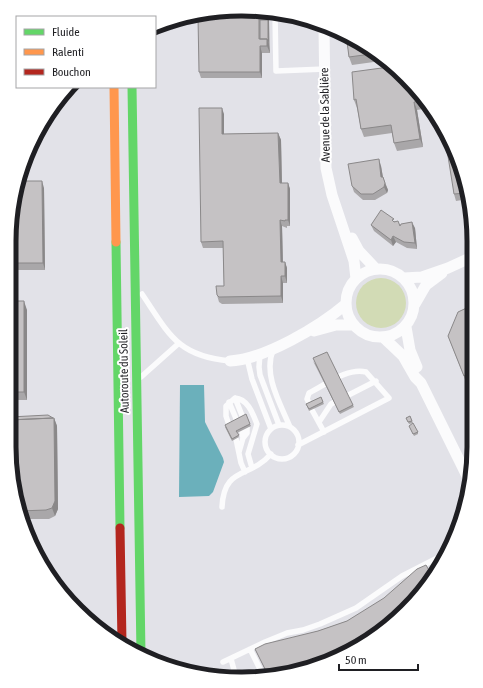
<svg xmlns="http://www.w3.org/2000/svg" width="483" height="688" font-family="'Asap Condensed',sans-serif">
	<style>
		.green { fill: #d2dbb5 }
		.water { fill: #6bb0bb }
		.lines { fill: none; stroke-linecap: round; stroke-linejoin: round }
		.lane { stroke: #fbfbfc; stroke-width: 5.5 }
		.street { stroke: #fbfbfc; stroke-width: 11 }
		.fast { stroke: #63d668; stroke-width: 9 }
		.slow { stroke: #ff974d; stroke-width: 9 }
		.jam { stroke: #b3261e; stroke-width: 9 }
		.wall { fill: #a9a7a9 }
		.shaded-wall { fill: #8a8889 }
		.building { fill: #c5c2c4; stroke: #8a8889 }
		.labels { text-anchor: middle; stroke-width: 4; stroke-linejoin: round; paint-order: stroke }
		.street-label { font-size: 12px; fill: #1f1f23; stroke: #fff }
		.rim { fill: none; stroke: #1f1f23; stroke-width: 5 }
	</style>
	<rect width="100%" height="100%" fill="#e2e2e8"/>
	<!-- green -->
	<path class="green" d="M356 303a25 25 0 1 1 50 0a25 25 0 1 1-50 0Z"/>
	<!-- water -->
	<path class="water" d="M180,385H204L205,422L223,458L224,462L213,492L209,496L179,497Z"/>
	<g class="lines">
		<!-- lane -->
		<path class="lane" d="M275,14L276,71L325,69
			M142,294C169,334 177,356 230,361
			M273,350C263,375 280,403 290,427
			M260,353L259,367L260,375L279,425
			M247,358L252,379L271,429
			M141,377L178,344
			M235,398L243,418
			M229,402L237,421
			M312,410L324,432
			M319,422L331,404L376,381
			M229,425L226,416V406L235,398C248,399 253,414 257,424L248,454L252,468
			M265 442a17 17 0 1 1 34 0a17 17 0 1 1-34 0Z
			M243,438L247,433V428
			M236,439L241,463L245,472
			M298,445L389,398L366,372C348,367 325,385 309,393L307,399L310,405
			M239,452L243,438L242,431
			M222,507C224,466 249,479 271,454
			M435,559L438,565
			M250,649L264,677
			M231,659L236,677
			M223,662L265,642L287,633L303,630L320,624L356,608L402,576L447,553"/>
		<!-- street -->
		<path class="street" d="M324,28L326,168L332,195L354,261L356,279
			M352,238L359,251L376,269
			M346 303a34 34 0 1 1 68 0a34 34 0 1 1-68 0Z
			M404,278L422,277L448,268L472,257
			M415,304L426,285L442,273
			M406,327L410,350L417,367
			M314,331L336,325H353
			M384,338L403,356L415,377L421,383L469,480
			M230,361C265,359 319,327 346,304"/>
		<!-- fast -->
		<path class="fast" d="M132,87L141,654
			M116,242L120,528"/>
		<!-- slow -->
		<path class="slow" d="M114,87L116,242"/>
		<!-- jam -->
		<path class="jam" d="M120,528L122,643"/>
	</g>
	<!-- wall -->
	<path class="wall" d="M256,9L267,12L269,17L270,53H262V78H201L199,72Z
		M346,34L381,61L352,65L349,57Z
		M416,88L420,94L423,109L417,110L423,147L397,151L394,143L392,133L364,137L361,129L357,108L354,100Z
		M224,114V134L278,133L281,140L282,183H288L290,189V226H287V228L282,226L283,262H285L287,268V283H283V303L222,304L219,302L217,295L224,286L223,248H203L201,242Z
		M450,139L468,199L456,201L454,194Z
		M381,166L383,177L388,190L387,193L375,200H363L354,192L352,186Z
		M44,188L45,270H13V280H12L14,196Z
		M395,221L400,226L415,228L417,249L407,248L396,242L393,246L374,231L371,225Z
		M12,301L27,310V400H10Z
		M473,305V379L466,382L448,336Z
		M313,361L353,405L354,407L340,414Z
		M321,397L324,404L309,411L306,404Z
		M410,416L413,423L409,424L406,418Z
		M53,418H54L57,426L58,509L55,516L49,519H22L17,507Z
		M250,424L251,426L237,433L239,437L232,441L225,427Z
		M410,428L418,432V434L414,436Z
		M431,574L272,677H269L255,649L318,631L347,621Z"/>
	<!-- shaded-wall -->
	<path class="shaded-wall" d="M267,12L269,17V24L267,18Z
		M268,20L269,24V45L268,41Z
		M267,39L269,45L270,53L267,46Z
		M260,46L262,53V78L260,72Z
		M418,91L420,94L423,109L420,101Z
		M414,102L417,110L423,147L420,139Z
		M222,108L224,114V141L222,134Z
		M278,133L281,140L282,189L280,183Z
		M379,159L381,166L384,184L381,177Z
		M42,181L44,188L45,270L43,263Z
		M288,183L290,189V226L288,220Z
		M385,183L388,190L387,193L384,187Z
		M280,220L282,226L283,268L281,262Z
		M412,222L415,228L417,249L415,243Z
		M393,236L396,242L393,246L391,240Z
		M285,262L287,268V283L285,276Z
		M12,267L13,270V280L12,278Z
		M281,276L283,283V303L281,296Z
		M24,301L27,310V400L24,392Z
		M54,418L57,426L58,509L55,516L52,508Z"/>
	<!-- building -->
	<path class="building" d="M256,9L267,12V18H259V39H267V46H260V72H199L198,17Z
		M260,20H268V41L267,39H260Z
		M346,34L371,54L349,57Z
		M389,67L416,88L418,91L420,101L414,102L420,139L394,143L391,125L361,129L356,99L354,100L352,72Z
		M199,108H222V134L278,133L280,183H288V220H285V221L280,220L281,262H285V276H281V296L219,297L217,295L216,286H224L223,241L201,242Z
		M444,131H445L450,139L466,193L454,194Z
		M379,159L381,177H383L385,183L384,187L373,194H361L352,186L348,164Z
		M19,181H42L43,263H12L14,196Z
		M381,210L394,219L392,220L394,222L398,221L400,226L401,224L412,222L415,243L404,242L393,236L391,240L371,225Z
		M12,301H24V392H10Z
		M473,305V372L464,376L448,336L458,312Z
		M327,352L353,405L339,412L313,358Z
		M321,397L323,402L309,409L306,404Z
		M246,414L250,424L236,431L239,435L232,439L225,425Z
		M48,415L53,418L9,420L10,417Z
		M410,416L412,421L408,422L406,418Z
		M54,418L55,501L52,508L46,510L19,511L17,507L9,446V420Z
		M413,423L418,432L413,434L409,426Z
		M473,424V431L471,426Z
		M426,565L431,574L395,621L344,655L272,677H269L255,649L265,644L318,631L347,621L384,598L417,569Z"/>
	<g class="labels">
		<!-- street labels -->
		<g class="street-label">
			<text transform="translate(325 115) rotate(-91)" y="4">Avenue de la Sablière</text>
			<text transform="translate(124 371) rotate(-91)" y="4">Autoroute du Soleil</text>
		</g>
	</g>
	<!-- crop -->
	<path d="M0 0H483V688H0ZM241 16H242A225 225 0 0 1 467 241V447A225 225 0 0 1 242 672H241A225 225 0 0 1 16 447V241A225 225 0 0 1 241 16Z" fill="#fff" fill-rule="evenodd"/>
	<path class="rim" d="M241 16H242A225 225 0 0 1 467 241V447A225 225 0 0 1 242 672H241A225 225 0 0 1 16 447V241A225 225 0 0 1 241 16Z"/>
	<!-- legend -->
	<rect x="16" y="16" width="140" height="72" fill="#ffffff" stroke="#a5a5a7"/>
	<rect x="24" y="29" width="20" height="6" fill="#63d668" stroke="#a5a5a7"/>
	<text x="52" y="36" font-size="12" fill="#1f1f23">Fluide</text>
	<rect x="24" y="49" width="20" height="6" fill="#ff974d" stroke="#a5a5a7"/>
	<text x="52" y="56" font-size="12" fill="#1f1f23">Ralenti</text>
	<rect x="24" y="69" width="20" height="6" fill="#b3261e" stroke="#a5a5a7"/>
	<text x="52" y="76" font-size="12" fill="#1f1f23">Bouchon</text>
	<!-- scale -->
	<path d="M339 664v6h79v-6" fill="none" stroke="#1f1f23" stroke-width="2"/>
	<text x="345" y="664" font-size="12" fill="#1f1f23" stroke="#ffffff" stroke-width="3" paint-order="stroke">50 m</text>
</svg>
